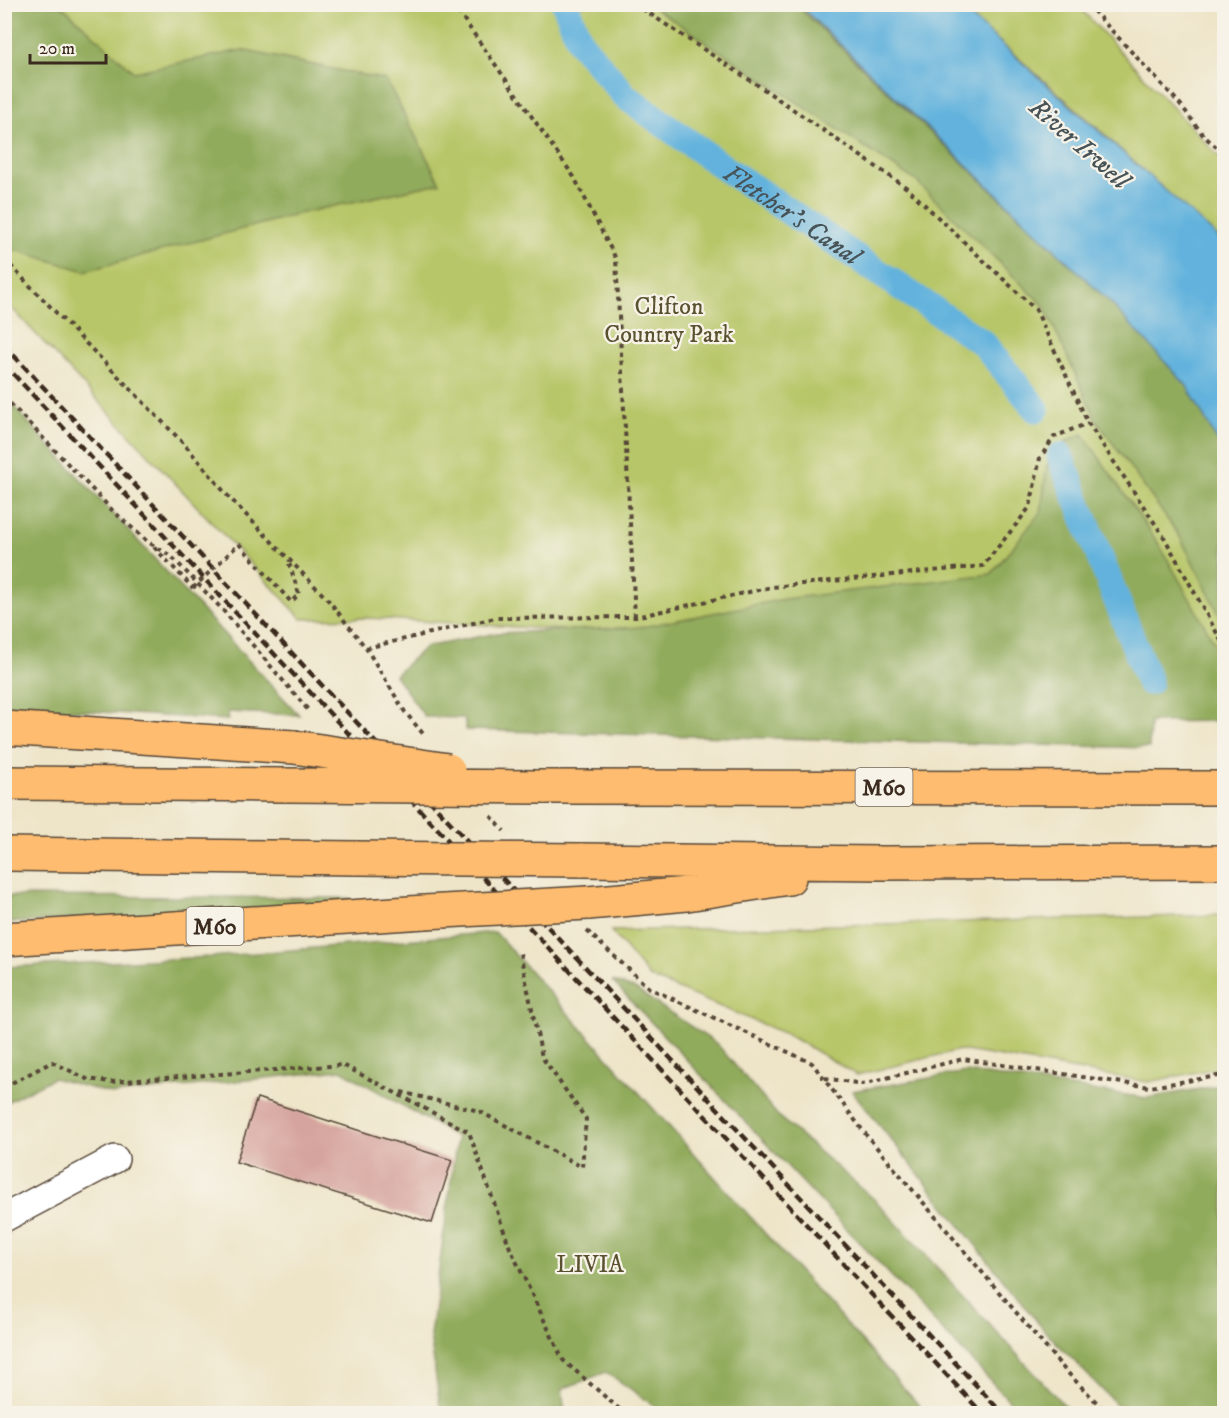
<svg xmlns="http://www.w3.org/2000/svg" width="1229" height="1418" font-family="'IM FELL DW Pica',serif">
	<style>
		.green { fill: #b7c668; stroke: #797843; stroke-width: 1.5 }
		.forest { fill: #91ab5c; stroke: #666a3d; stroke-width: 1.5 }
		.water { fill: #62b2dd; stroke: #4e6e7e; stroke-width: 1.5 }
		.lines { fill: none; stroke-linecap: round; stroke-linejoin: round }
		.canal { stroke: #62b2dd; stroke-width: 27 }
		.building { fill: #d6a49e }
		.minor-casing { stroke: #564638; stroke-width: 30 }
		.highway-casing { stroke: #564638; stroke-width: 36 }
		.path { stroke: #564638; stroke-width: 4; stroke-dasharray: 4.5 4.5; stroke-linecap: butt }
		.minor { stroke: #fff; stroke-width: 27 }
		.highway { stroke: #fdbc6f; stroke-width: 33 }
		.rail { stroke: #3b2a1e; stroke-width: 4.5; stroke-dasharray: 9 4.5; stroke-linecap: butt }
		.highway-bridge-casing { stroke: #564638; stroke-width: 36; stroke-linecap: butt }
		.path-bridge { stroke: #564638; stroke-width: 4; stroke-dasharray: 4.5 4.5; stroke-linecap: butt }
		.highway-bridge { stroke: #fdbc6f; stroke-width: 33 }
		.labels { text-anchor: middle; stroke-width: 4.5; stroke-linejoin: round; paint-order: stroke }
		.shield { fill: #f7f3e8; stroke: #73665b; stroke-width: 1.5 }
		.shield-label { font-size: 22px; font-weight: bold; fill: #3b2a1e }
		.park-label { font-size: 24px; fill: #5a5130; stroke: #f7f3e8 }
		.water-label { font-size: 26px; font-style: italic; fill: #475357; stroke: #f7f3e8 }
	</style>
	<rect width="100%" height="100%" fill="#f7f3e8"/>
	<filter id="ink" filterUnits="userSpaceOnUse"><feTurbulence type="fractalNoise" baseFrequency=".0167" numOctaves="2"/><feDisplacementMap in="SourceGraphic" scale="12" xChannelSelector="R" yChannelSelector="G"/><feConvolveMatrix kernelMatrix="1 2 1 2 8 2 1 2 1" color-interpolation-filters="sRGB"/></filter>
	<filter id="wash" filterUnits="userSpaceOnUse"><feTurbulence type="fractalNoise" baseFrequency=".008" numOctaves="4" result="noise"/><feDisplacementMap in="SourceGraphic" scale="24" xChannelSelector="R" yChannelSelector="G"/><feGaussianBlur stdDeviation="1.35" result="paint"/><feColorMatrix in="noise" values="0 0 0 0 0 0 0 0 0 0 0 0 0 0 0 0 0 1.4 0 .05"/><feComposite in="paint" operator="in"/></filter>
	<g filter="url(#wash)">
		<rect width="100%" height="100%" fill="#eee5c9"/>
		<!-- green -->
		<path class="green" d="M5,5H799L1111,303L1224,453V669L367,618L302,619L5,301Z
			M958,5H1077L1224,162V245L1091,122Z
			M1224,915V1067L1148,1082L960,1050L857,1075L788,1035L649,977L611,931Z"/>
		<!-- forest -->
		<path class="forest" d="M4,5H61L134,72L242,50L386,80L440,183L302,213L85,271L5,247Z
			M650,5H796L1111,303L1187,386L1224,453V624L1180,537L1097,421L1044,306L916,181Z
			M5,397L299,715L228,712V720L5,706Z
			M1083,434L1160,546L1224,660V721L1150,722L1149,748L466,730L464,718L425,717L395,675L425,647L498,633L642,627L784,599L991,574L1041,512L1047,464L1062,443Z
			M4,896L350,898L351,906L5,923Z
			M495,932L926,1413H665L606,1372L562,1389L565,1413H441L430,1335L457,1137L341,1070L113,1094L53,1078L5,1103V967L211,957Z
			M612,981L635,989L717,1044L779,1117L875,1200L1071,1413H1021Z
			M966,1072L1147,1098L1224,1085V1413H1125L1043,1329L852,1091Z"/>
		<!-- water -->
		<path class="water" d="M799,5H958L1221,240L1224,245V453L1187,386L1111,303Z"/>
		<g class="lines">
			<!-- canal -->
			<g class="canal">
				<path id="s1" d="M565,4L580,42L625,96L723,167L983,343L1036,409"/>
				<path d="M1060,456L1149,682"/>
			</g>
		</g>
		<g id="blocks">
			<!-- building -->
			<path class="building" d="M257,1098L452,1160L432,1223L236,1162Z"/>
		</g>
	</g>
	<g filter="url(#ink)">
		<use href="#blocks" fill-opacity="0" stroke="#564638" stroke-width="1.5"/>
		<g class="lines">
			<!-- minor casing -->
			<g class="minor-casing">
				<path id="minor" d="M4,1218L115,1159"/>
			</g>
			<!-- highway casing -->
			<g class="highway-casing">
				<path id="highway" d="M4,728L294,747
					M4,783L287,785
					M544,787L1224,788
					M4,854L357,858
					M580,860L883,863L1224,862
					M588,903L687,894L789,878
					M4,939L425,912"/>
			</g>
			<!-- path -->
			<path class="path" d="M453,4L574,177L616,259L635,617
				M635,4L765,90L907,188L1036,310L1088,423L1164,537L1224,646
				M1087,4L1181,105L1203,135L1224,154
				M4,259L185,445L227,495L329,601L366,648L405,712L425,736
				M4,397L112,510L148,542L171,556L221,608L309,711
				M239,544L291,602L299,594L289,563
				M154,547L193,588
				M366,648L495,618L635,617L772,587L983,566L1030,507L1040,458L1054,437L1088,423
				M491,816L504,831
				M587,931L649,988L812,1063L867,1136L1064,1369L1108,1414
				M825,1078L862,1084L963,1059L1150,1087L1224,1075
				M4,1087L52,1062L87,1079L111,1082L343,1065L469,1132L510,1248L563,1360L625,1414
				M401,1092L479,1111L582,1167L586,1119L542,1057L520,953"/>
			<!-- minor -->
			<use href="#minor" class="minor"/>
			<!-- highway -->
			<use href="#highway" class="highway"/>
			<!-- rail -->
			<path class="rail" d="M4,345L1003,1414
				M4,364L983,1414"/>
			<!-- highway-bridge casing -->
			<g class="highway-bridge-casing">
				<path id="highway-bridge" d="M294,747L448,770
					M287,785L544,787
					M357,858L580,860
					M425,912L588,903"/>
			</g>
			<!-- path-bridge -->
			<path class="path-bridge" d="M193,588L239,544"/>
			<!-- highway-bridge -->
			<use href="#highway-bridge" class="highway-bridge"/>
		</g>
	</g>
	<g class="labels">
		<!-- shield labels -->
		<g class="shield">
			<rect x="855.5" y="768" width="57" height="38" rx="4.5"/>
			<rect x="186.5" y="907" width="57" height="38" rx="4.5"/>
		</g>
		<g class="shield-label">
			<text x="884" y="795">M60</text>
			<text x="215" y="934">M60</text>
		</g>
		<!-- park labels -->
		<g class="park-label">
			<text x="669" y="314">Clifton<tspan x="669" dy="28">Country Park</tspan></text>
			<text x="590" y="1272">LIVIA</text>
		</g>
		<!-- water labels -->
		<g class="water-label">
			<text transform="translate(1080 143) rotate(41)" y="9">River Irwell</text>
			<text dy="9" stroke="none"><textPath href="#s1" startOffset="316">Fletcher's Canal</textPath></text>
		</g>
	</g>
	<!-- margin -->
	<rect width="1229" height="1418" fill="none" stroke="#f7f3e8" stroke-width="24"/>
	<!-- scale -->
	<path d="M30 54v9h76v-9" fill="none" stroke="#3b2a1e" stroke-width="3"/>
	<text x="39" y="54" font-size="18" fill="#3b2a1e" stroke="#f7f3e8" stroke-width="4.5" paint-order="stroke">20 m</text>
</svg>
